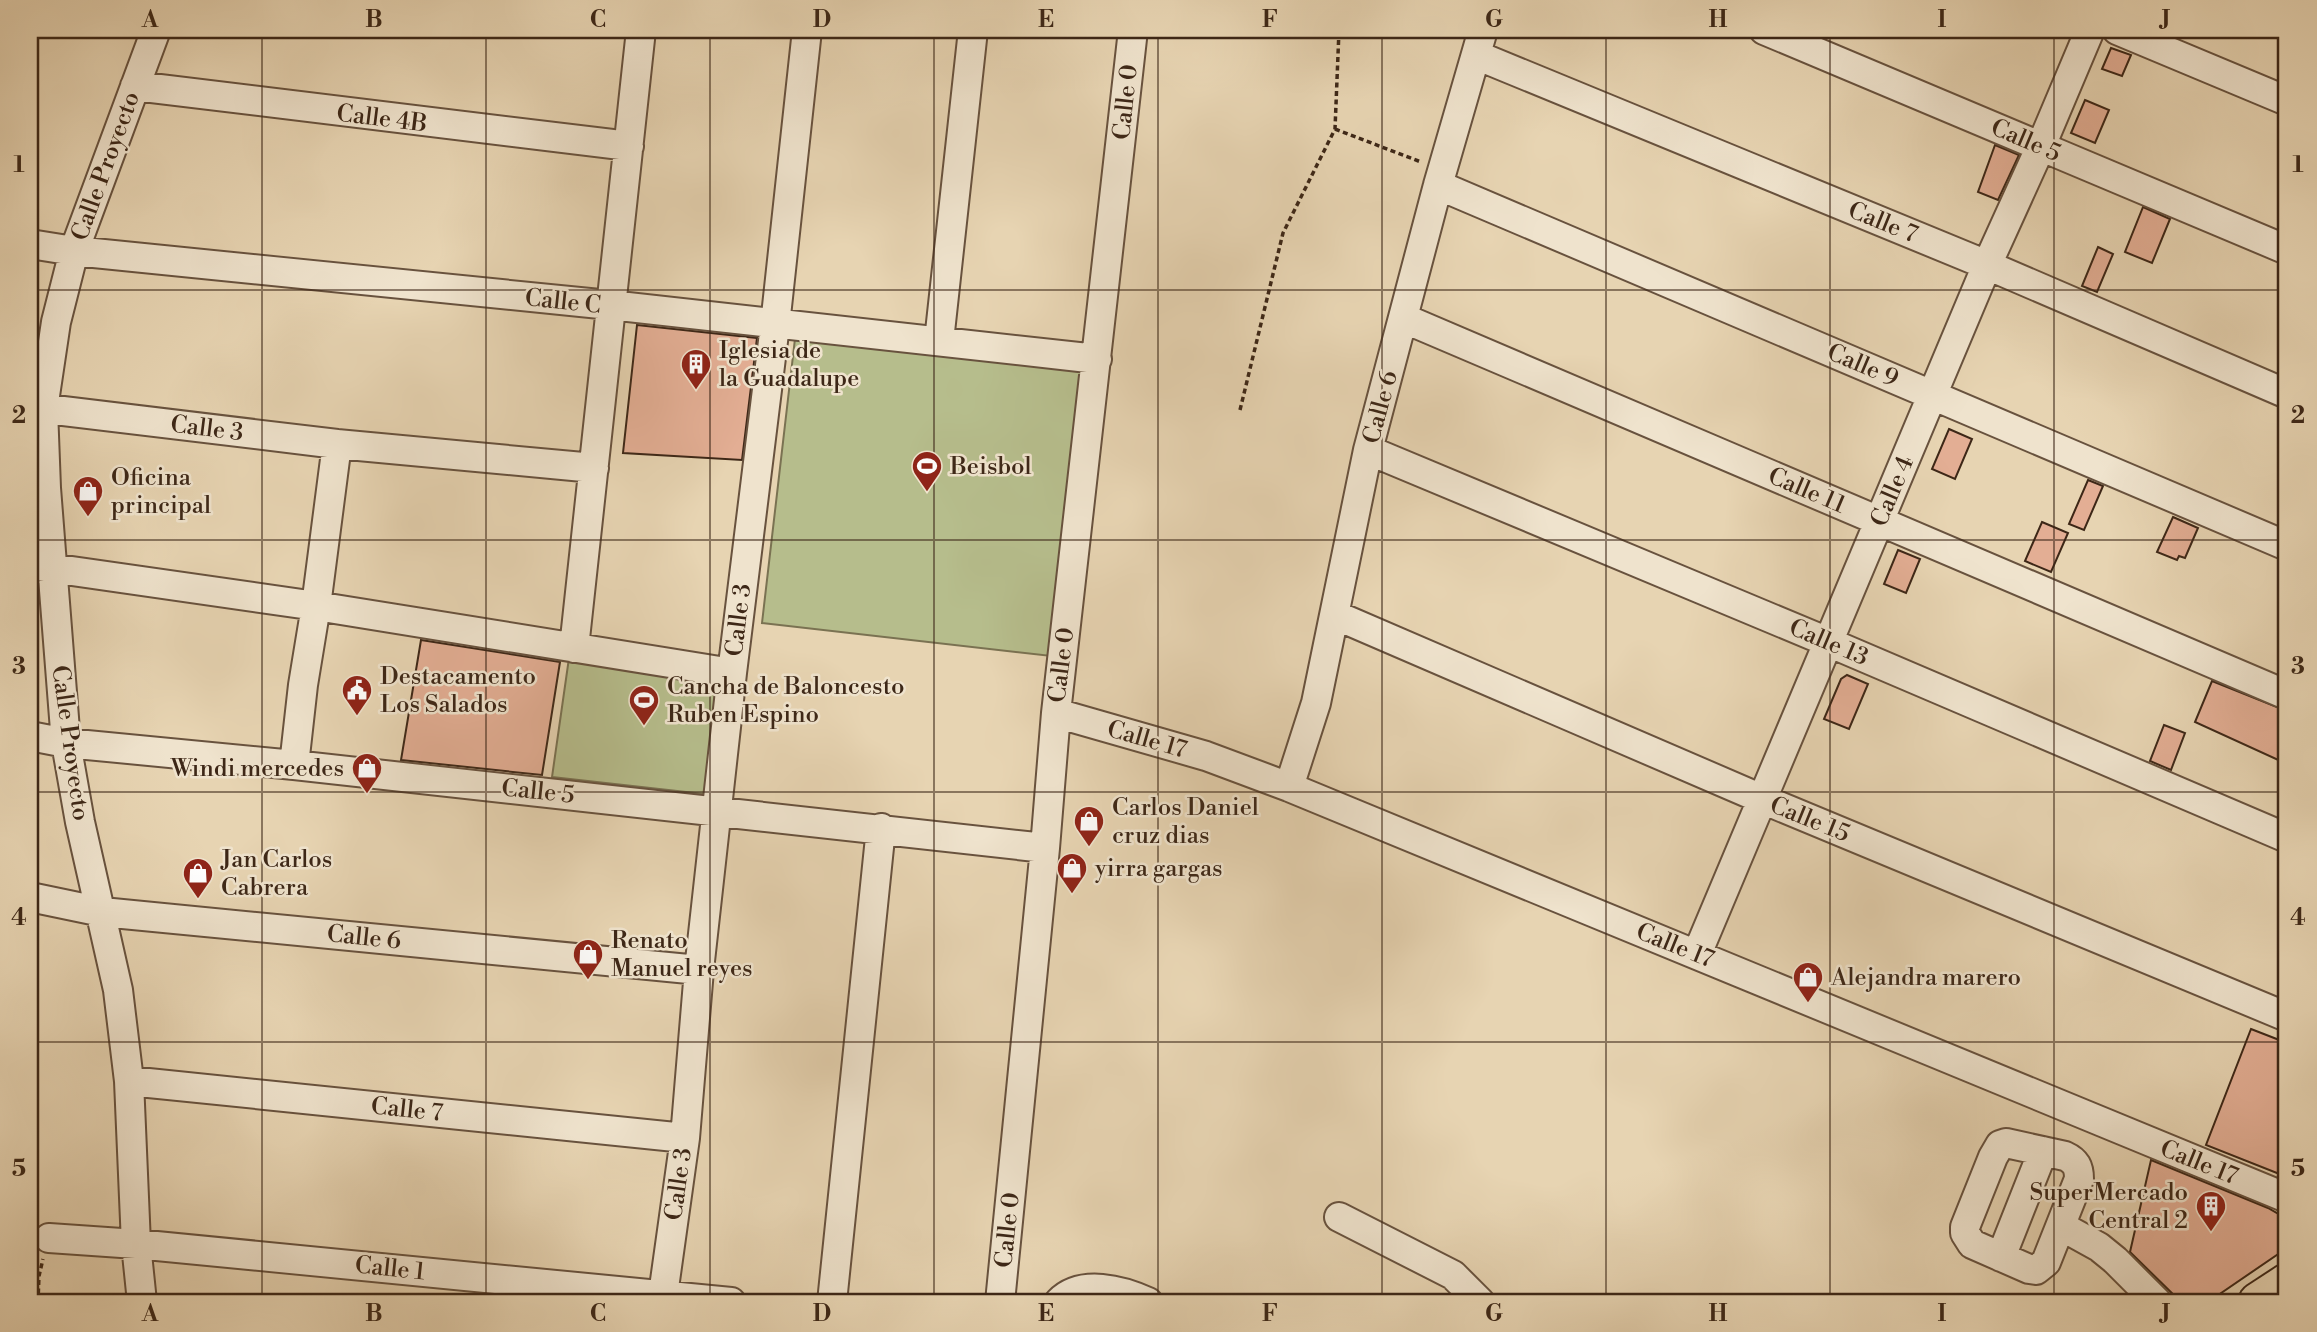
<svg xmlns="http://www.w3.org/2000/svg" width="2317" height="1332" font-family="'Libre Bodoni',serif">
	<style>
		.green { fill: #b6bd8c; stroke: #7a7252; stroke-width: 2 }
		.building { fill: #e3ae94; stroke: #3d2717; stroke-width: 2 }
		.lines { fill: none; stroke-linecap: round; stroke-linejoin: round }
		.minor-casing { stroke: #68523e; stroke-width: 32 }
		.highway-casing { stroke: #3d2717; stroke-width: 42 }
		.path { stroke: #3d2717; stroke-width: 3.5; stroke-dasharray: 5 3.5; stroke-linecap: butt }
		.minor { stroke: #efe3cd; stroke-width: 28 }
		.highway { stroke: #e7d4b2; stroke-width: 38 }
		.grid { fill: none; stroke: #3d2717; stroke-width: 2; stroke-opacity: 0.55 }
		.labels { text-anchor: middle; stroke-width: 5; stroke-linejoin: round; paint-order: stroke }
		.street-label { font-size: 24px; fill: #3d2717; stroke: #efe3cd }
		.poi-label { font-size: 24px; fill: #3d2717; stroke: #efe3cd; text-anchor: start }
		.neatline { fill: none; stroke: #3d2717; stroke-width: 2.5 }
		.grid-label { font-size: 23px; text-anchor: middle; font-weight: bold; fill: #3d2717 }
	</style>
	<rect width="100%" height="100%" fill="#e7d4b2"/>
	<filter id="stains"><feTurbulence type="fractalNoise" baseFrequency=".00286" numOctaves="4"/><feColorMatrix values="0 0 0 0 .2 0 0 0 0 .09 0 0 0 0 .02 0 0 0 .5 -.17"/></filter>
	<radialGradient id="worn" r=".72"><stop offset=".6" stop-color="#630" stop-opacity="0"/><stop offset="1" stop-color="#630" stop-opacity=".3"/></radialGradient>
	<!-- green -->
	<path class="green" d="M796,330L1091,363L1060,657L762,623Z
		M570,651L735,676L722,796L552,777Z"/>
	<!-- building -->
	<path class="building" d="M2111,48L2131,55L2122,76L2102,69Z
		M2085,100L2109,110L2095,143L2071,133Z
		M1995,145L2019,155L1998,200L1978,192Z
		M2143,207L2170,219L2152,263L2125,252Z
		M2098,247L2113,254L2097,292L2082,286Z
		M637,325L757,338L742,460L623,453Z
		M1949,429L1972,439L1955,479L1932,469Z
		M2088,480L2103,486L2084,530L2069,524Z
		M2173,517L2198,528L2185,558L2179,556L2177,560L2157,552Z
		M2042,522L2068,533L2051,572L2025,561Z
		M1898,550L1920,559L1906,593L1884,584Z
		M421,640L560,662L542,775L401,760Z
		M1847,675L1868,684L1849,729L1824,719L1841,679Z
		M2212,681L2287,711V764L2195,722Z
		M2164,725L2185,733L2171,770L2150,761Z
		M2251,1029L2287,1043V1177L2206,1145Z
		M2151,1160L2268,1208L2287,1219V1248L2208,1302H2181L2130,1252Z"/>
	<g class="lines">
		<!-- minor casing -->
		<g class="minor-casing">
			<path id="minor" d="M1764,30L2287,250
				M2117,30L2287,101
				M1476,55L1987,265L2287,394
				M135,86L629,146
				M1438,185L2287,546
				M30,244L74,251L610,305L1097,359
				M1403,318L2287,695
				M939,341L973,30
				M30,407L337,444L594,468
				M1368,450L1828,642L2287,838
				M30,565L316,606L732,673
				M1335,615L1762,799L2287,1017
				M574,648L641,30
				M1056,713L1206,756L1289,787L2287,1198
				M30,736L66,743L294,765L1045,848
				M294,765L303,685L316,606L337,444
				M1289,787L1316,703L1368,450L1438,185L1483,30
				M30,897L102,912L699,970
				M1697,954L1987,265L2041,146L2090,30
				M129,1081L685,1138
				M2006,1143L2065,1156C2076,1161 2079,1167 2079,1179L2046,1262L2036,1270L2029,1269L1972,1244L1965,1233V1227L1993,1157L2000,1145Z
				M1339,1217L1453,1275L1480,1302
				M2061,1226L2099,1247L2115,1260L2157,1302
				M49,1238L136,1244L731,1302
				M2001,1257L2043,1151
				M663,1295L685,1138L699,970L732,673L775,325L807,30
				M142,1302L136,1244L129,1081L118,990L80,822L66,743L46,488L43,409L56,322L74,251L156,30
				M832,1302L881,828
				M1000,1302L1045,848L1056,713L1133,30
				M1059,1302C1081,1279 1122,1290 1148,1302"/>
		</g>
		<!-- highway casing -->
		<g class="highway-casing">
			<path id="highway" d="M2258,1302L2287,1283"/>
		</g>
		<!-- path -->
		<path class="path" d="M1335,129L1421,162
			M1240,410L1283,233L1335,129L1339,30
			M38,1302L39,1276L43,1259"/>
		<!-- minor -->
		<use href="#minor" class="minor"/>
		<!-- highway -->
		<use href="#highway" class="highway"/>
	</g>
	<!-- grid -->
	<path class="grid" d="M262,30V1302M486,30V1302M710,30V1302M934,30V1302M1158,30V1302M1382,30V1302M1606,30V1302M1830,30V1302M2054,30V1302M30,290H2287M30,540H2287M30,792H2287M30,1042H2287"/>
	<!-- icons -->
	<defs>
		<g id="building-pin" transform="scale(1.575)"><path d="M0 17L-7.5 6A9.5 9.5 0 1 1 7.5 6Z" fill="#8f2418" stroke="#efe3cd"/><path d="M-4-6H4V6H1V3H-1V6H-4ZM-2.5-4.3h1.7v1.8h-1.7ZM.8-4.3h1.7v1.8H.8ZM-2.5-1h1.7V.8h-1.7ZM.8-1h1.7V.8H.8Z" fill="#fff"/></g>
		<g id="stadium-pin" transform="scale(1.575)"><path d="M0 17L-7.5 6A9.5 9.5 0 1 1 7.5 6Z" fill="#8f2418" stroke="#efe3cd"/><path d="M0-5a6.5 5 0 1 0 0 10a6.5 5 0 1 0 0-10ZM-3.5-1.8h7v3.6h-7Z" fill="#fff"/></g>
		<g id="shop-pin" transform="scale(1.575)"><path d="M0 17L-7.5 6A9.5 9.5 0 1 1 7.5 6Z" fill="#8f2418" stroke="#efe3cd"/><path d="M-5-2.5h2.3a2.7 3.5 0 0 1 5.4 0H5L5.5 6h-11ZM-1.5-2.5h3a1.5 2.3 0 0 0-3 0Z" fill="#fff"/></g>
		<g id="civic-pin" transform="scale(1.575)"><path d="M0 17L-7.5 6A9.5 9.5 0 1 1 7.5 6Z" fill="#8f2418" stroke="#efe3cd"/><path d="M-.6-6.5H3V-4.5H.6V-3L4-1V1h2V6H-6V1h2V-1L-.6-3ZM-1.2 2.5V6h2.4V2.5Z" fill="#fff"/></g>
	</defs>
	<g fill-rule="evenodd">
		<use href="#building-pin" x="696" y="364"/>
		<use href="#stadium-pin" x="927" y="466"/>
		<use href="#shop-pin" x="88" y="491"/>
		<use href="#civic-pin" x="357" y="690"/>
		<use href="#stadium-pin" x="644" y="700"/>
		<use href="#shop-pin" x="367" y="768"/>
		<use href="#shop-pin" x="1089" y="821"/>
		<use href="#shop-pin" x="1072" y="868"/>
		<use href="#shop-pin" x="198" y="873"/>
		<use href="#shop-pin" x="588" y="954"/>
		<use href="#shop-pin" x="1808" y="977"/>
		<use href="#building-pin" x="2211" y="1206"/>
	</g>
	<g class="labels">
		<!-- street labels -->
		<g class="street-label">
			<text transform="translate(1125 102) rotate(-84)" y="8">Calle 0</text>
			<text transform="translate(382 118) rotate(7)" y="8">Calle 4B</text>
			<text transform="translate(2026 140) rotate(23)" y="8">Calle 5</text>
			<text transform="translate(105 166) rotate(-70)" y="8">Calle Proyecto</text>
			<text transform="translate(1883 222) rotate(22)" y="8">Calle 7</text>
			<text transform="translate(563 301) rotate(6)" y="8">Calle C</text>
			<text transform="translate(1863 365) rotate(23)" y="8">Calle 9</text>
			<text transform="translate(1380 407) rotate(-75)" y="8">Calle 6</text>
			<text transform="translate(207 428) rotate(7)" y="8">Calle 3</text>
			<text transform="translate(1807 490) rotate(23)" y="8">Calle 11</text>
			<text transform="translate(1892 491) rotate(-67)" y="8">Calle 4</text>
			<text transform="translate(738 620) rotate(-83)" y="8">Calle 3</text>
			<text transform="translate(1829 642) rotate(23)" y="8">Calle 13</text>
			<text transform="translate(1061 665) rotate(-83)" y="8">Calle 0</text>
			<text transform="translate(1147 739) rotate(16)" y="8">Calle 17</text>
			<text transform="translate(71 743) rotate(82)" y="8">Calle Proyecto</text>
			<text transform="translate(538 791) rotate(6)" y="8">Calle 5</text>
			<text transform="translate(1810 819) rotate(22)" y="8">Calle 15</text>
			<text transform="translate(364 937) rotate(6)" y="8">Calle 6</text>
			<text transform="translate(1675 945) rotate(22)" y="8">Calle 17</text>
			<text transform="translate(407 1109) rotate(6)" y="8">Calle 7</text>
			<text transform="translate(2199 1162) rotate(22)" y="8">Calle 17</text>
			<text transform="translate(678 1184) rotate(-82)" y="8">Calle 3</text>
			<text transform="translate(1007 1230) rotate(-84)" y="8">Calle 0</text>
			<text transform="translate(390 1268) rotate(6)" y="8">Calle 1</text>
		</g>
		<!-- poi labels -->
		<g class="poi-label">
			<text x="719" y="358">Iglesia de<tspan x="719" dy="28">la Guadalupe</tspan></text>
			<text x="950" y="474">Beisbol</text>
			<text x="111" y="485">Oficina<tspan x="111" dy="28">principal</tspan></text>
			<text x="380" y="684">Destacamento<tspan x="380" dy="28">Los Salados</tspan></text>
			<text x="667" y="694">Cancha de Baloncesto<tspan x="667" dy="28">Ruben Espino</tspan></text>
			<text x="344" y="776" text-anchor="end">Windi mercedes</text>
			<text x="1112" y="815">Carlos Daniel<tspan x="1112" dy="28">cruz dias</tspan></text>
			<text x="221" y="867">Jan Carlos<tspan x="221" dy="28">Cabrera</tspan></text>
			<text x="1095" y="876">yirra gargas</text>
			<text x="611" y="948">Renato<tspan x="611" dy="28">Manuel reyes</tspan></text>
			<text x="1831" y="985">Alejandra marero</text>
			<text x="2188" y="1200" text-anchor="end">SuperMercado<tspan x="2188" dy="28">Central 2</tspan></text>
		</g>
	</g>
	<!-- margin -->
	<rect width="2317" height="1332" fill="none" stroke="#e7d4b2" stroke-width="77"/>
	<rect x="38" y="38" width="2240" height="1256" class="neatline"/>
	<g class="grid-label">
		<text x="150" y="27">A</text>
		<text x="374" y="27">B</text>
		<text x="598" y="27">C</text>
		<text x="822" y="27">D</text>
		<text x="1046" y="27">E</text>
		<text x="1270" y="27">F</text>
		<text x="1494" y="27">G</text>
		<text x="1718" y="27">H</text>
		<text x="1942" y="27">I</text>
		<text x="2166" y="27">J</text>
		<text x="19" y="172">1</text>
		<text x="2298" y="172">1</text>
		<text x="19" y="423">2</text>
		<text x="2298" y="423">2</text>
		<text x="19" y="674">3</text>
		<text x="2298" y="674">3</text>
		<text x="19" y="925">4</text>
		<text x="2298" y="925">4</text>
		<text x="19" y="1176">5</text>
		<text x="2298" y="1176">5</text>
		<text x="150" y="1321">A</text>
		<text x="374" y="1321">B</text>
		<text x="598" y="1321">C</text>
		<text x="822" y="1321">D</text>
		<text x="1046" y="1321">E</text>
		<text x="1270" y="1321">F</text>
		<text x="1494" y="1321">G</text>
		<text x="1718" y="1321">H</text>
		<text x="1942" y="1321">I</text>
		<text x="2166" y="1321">J</text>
	</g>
	<rect width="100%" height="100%" filter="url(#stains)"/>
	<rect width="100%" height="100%" fill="url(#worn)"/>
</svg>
